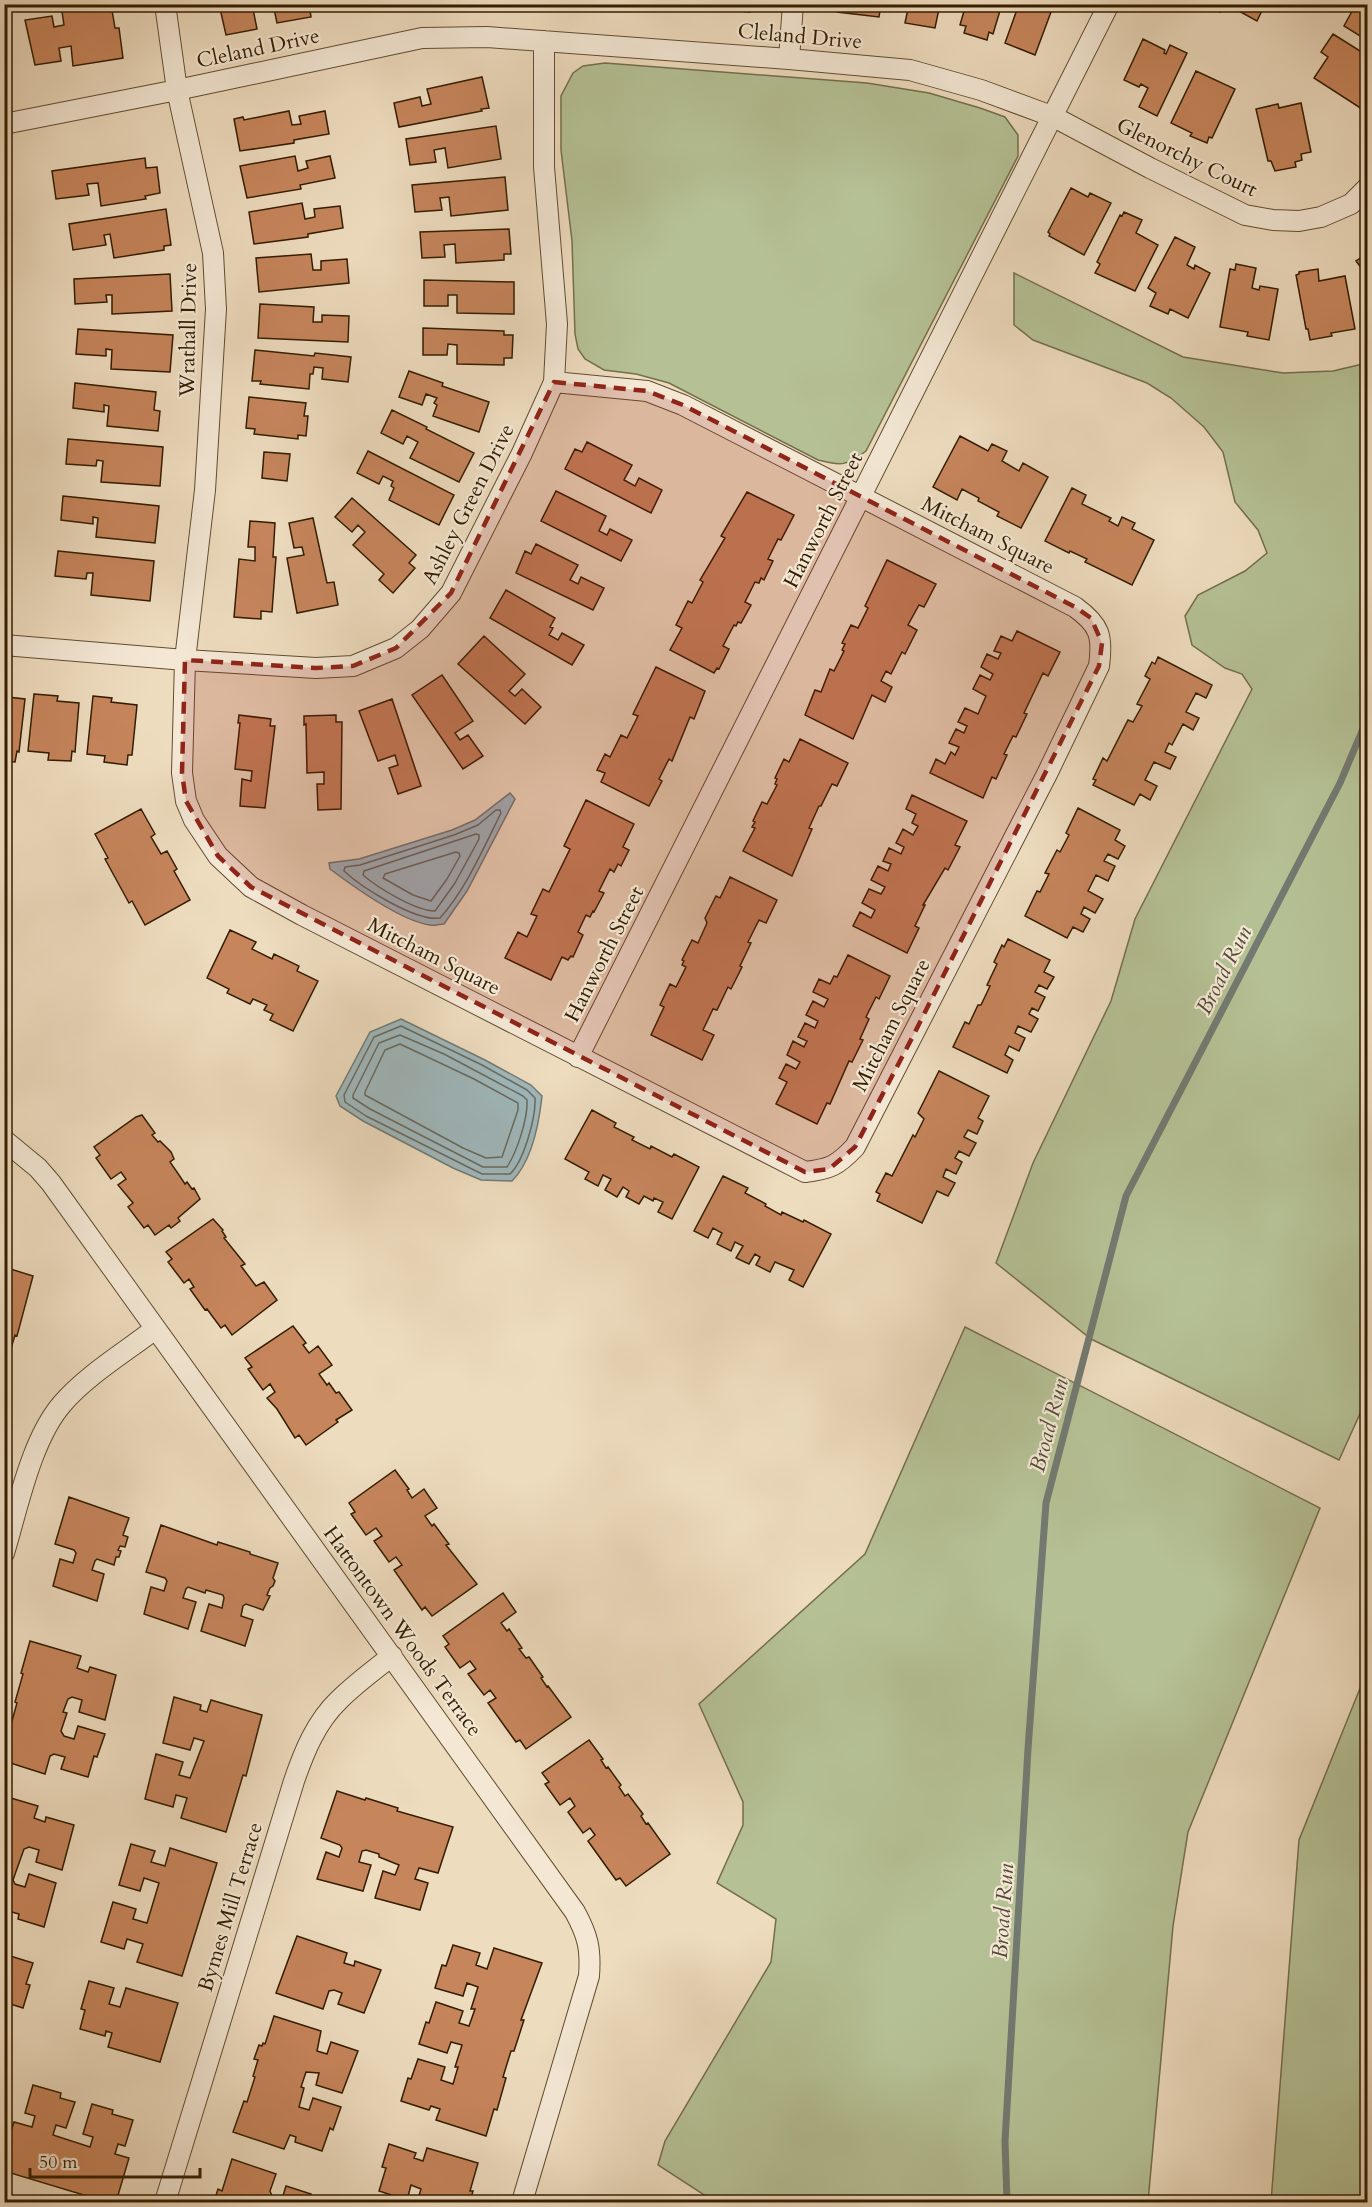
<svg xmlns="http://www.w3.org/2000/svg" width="1372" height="2207" font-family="Cardo,serif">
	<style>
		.green { fill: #b5c195; stroke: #746f4a; stroke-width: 1.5 }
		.water { fill: #9fb8bd; stroke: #737a71; stroke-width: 1.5 }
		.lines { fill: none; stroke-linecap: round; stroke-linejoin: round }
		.shore { stroke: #686a5e; stroke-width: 1.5 }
		.stream { stroke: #737a71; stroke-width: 7 }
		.building { fill: #c7855c; stroke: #321d00; stroke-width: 1.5 }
		.street-casing { stroke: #614d30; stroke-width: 22 }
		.street { stroke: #f4e8d5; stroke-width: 20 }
		.marked { fill: #8f2418; fill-opacity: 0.2; stroke: #8f2418; stroke-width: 4.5; stroke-dasharray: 12 8; stroke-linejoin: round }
		.labels { text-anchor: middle; stroke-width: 4.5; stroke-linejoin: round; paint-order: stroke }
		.street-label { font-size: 21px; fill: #321d00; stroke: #f4e8d5 }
		.water-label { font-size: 22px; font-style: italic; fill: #534c39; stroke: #f4e8d5 }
	</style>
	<rect width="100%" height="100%" fill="#eedcbf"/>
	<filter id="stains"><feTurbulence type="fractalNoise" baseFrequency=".00333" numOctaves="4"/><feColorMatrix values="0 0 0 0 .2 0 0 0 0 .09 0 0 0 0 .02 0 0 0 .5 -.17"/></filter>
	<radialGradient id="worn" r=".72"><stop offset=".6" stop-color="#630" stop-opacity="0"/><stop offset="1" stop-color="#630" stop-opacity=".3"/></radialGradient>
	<!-- green -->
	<path class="green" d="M605,63L867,83L929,93L980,108L1005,117L1018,135V156L866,451C847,466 841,466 818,460L669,383L636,374L604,370L585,359L578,349L575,334L572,241L561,150V96L573,73L583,66Z
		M1014,273L1183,357L1283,373L1333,371L1367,363L1368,1396L1339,1460L1091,1339L996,1263L1033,1163L1111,1001L1135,919L1252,689L1242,674L1225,668L1192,645L1185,616L1198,595L1245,571L1267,553L1258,530L1235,502L1223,452L1204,427L1171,398L1147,383L1033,340L1014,325Z
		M965,1327L1320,1508L1188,1832L1173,1926L1148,2202H715L658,2165L665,2141L771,1962L776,1919L717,1883L743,1825V1802L699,1704L865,1554Z
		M1367,1671V2202H1271L1299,1840Z"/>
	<!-- water -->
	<path class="water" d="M510,793L515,799L467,891L444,924C439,924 434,926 430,925C401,921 354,887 330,869L329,863L359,859L452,830L475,820Z
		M401,1019L485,1060L531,1085L542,1096C539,1124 532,1161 512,1181L481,1180L453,1168L363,1121L340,1106L336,1096L370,1032Z"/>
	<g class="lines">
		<!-- shore -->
		<path class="shore" d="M496,810H500L501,813C483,849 466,889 440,918C416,922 361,887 344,871L345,867L360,865L454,835L478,825Z
			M476,834L479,835V839L455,883L435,911C416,911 378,888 363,875L364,871Z
			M456,852L459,853L460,856L447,879L431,901L413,895L383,878L385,874Z
			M401,1026L482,1065L527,1090L535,1098C536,1117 524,1161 510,1174H482L366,1116L345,1102L344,1095L374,1037Z
			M400,1035L444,1054L523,1096L527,1100C528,1118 517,1152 507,1167H483L370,1109L353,1098V1095L379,1043Z
			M400,1044L474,1079L518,1103V1110L502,1157L486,1158L463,1148L365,1095V1092L385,1050Z"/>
		<!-- stream -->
		<path class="stream" d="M1007,2202L1005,2141L1028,1749L1046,1503L1126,1196L1340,783L1368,717"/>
	</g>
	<!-- building -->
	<path class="building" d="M111,4L115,28H119L123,58L73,66L71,46L59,48L61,61L35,65L25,20L52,16L54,27L64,25L61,5Z
		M219,4H252L257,29L226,35Z
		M273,4H309L311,17L277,23Z
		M661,4H693L692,7Z
		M716,4H750V12L716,9Z
		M838,4H881L879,17L837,12Z
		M909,4H940L935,28L905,23Z
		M966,4H1002L993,34L989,32L987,40L964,33L966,26L960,25Z
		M1019,4H1054L1035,55L1005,43Z
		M1205,4H1224L1220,12Z
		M1238,4H1265L1257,21L1235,9Z
		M1356,4H1368V41L1344,26Z
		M1333,34L1368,56V107L1365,111L1314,78L1328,57L1321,52Z
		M1143,39L1165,50L1164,53L1166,54L1170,45L1187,53L1157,116L1139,107L1148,88L1141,84L1139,87L1124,80Z
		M1196,71L1235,89L1212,138L1209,137L1207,143L1190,136L1192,133L1171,123Z
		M482,77L489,108L481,109L482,111L399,127L394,103L420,97L422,106L431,104L427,89Z
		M1301,103L1311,152L1301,154L1302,160L1295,162L1296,167L1275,171L1271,161H1268L1256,109L1278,104L1279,108Z
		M289,111L292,125L301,124L299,116L325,111L329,134L294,140V143L240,151L234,119L243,117L244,120Z
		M496,126L501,159L448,168L445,148L434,150L436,162L410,165L406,139Z
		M295,156L298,171L308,168L306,161L330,156L335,178L300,185L301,189L247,198L240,166Z
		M145,158L146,168L157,167L160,193L145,196L146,199L101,206L98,183L87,184L89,195L56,199L52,171Z
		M505,177L508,210L451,216L449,197L440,198L442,210L415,212L412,185Z
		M1071,188L1088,197L1090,193L1111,203L1084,255L1049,236L1050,234L1048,232Z
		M302,203L305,219L315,217L314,209L340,206L343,228L308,234V237L254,244L249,212Z
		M166,209L171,245L164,246V250L114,258L110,234L104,235L106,245L73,250L69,224Z
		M1124,212L1142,220L1136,233L1158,245L1135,291L1095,273L1100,264L1097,262L1120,215L1122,216Z
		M509,229L511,254H504V260L456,263L455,244L444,245L445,257L422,258L420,232Z
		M1175,237L1195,247L1187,265L1194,269L1195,265L1210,273L1188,318L1170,309L1168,314L1150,306L1156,293L1148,288Z
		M1368,253V277L1356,261Z
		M311,254L313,270H321V261L347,259L349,283L259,292L256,258Z
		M1236,264L1256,268L1252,288L1259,290L1260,286L1278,289L1269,340L1247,336L1248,332L1220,327L1230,269L1235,270Z
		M1318,269L1319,281L1345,276L1355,329L1331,333L1332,336L1310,340L1308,329H1306L1296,275L1299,274V272Z
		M170,274L172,311L112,314V295H106L107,302L75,304L74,279Z
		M424,280L514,282V314L457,313V295H448V306H424Z
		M260,304L314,307L313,322H322V315L349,316L348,342L258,338Z
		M423,328L504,331V335H513L512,358H504V365L457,364V345L448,344L447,355H423Z
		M78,329L173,335L170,372L111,369L112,350L106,349V356L76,354Z
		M255,350L314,356L315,353L351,357L348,382L322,379L323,368L314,367L313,374H310L309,389L260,384L261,381H252Z
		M409,371L443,383L442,386L489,402L479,432L433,416L437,405L434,403L437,398L426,394L422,405L399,397Z
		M75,383L156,392L154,410L160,411L158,431L107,426L109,406L104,405V412L73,408Z
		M249,397L306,403L304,416H308L306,436L298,435V439L254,434L255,429L246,428Z
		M392,410L427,427L426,429L474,453L459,482L410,458L418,442L407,436L403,444L381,433Z
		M960,436L988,451L992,444L1007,451L1002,461L1019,471L1023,463L1048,477L1021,528L997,516L999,512L978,501L979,498L962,489L957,500L933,487Z
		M68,439L163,447L160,486L101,482L103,461L97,460L96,466L66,464Z
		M587,442L632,465L624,480L635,486L639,478L662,490L651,513L565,469L575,449L582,452Z
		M368,451L454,495L439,525L389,500L394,488L391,486L393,481L383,476L379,484L357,473Z
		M264,452L290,454L287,481L262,478Z
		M1072,488L1086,495L1082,504L1111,518L1109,521L1118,526L1122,517L1135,523L1132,529L1154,540L1132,585L1085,562L1087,559L1070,551L1069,553L1045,541Z
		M556,491L606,516L599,531L607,535L610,529L632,540L621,561L541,521Z
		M747,492L794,515L781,540L778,539L768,559L773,561L764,580L761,578L759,583L755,582L745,602L751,605L741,623L738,622L736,626L734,625L723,646L729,649L719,669L717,668L714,673L670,650L682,628L676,625L688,601L692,603L703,582L700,580L725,538L721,536Z
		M63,496L159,506L155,543L96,537L98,518L93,517V524L61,520Z
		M352,498L416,555L409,563L415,568L393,593L379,580L384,574L353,545L365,532L358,525L352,532L335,517Z
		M313,518L327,583L334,582L338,605L297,613L287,558L304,555L302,547L294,548L289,523Z
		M250,521L275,523L273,557H276L272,612L261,611V619L234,617L239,559L255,561V547H248Z
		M536,544L578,565L570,580L578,584L581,577L604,588L593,610L516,573L525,551L531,554Z
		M58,551L154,561L150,601L91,595L93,573H87L86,579L55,576Z
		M887,560L936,584L924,607L919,605L908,625L917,630L905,654L902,652L891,674L886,671L881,681L892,687L885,702L872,695L853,739L805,715L815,690L821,692L830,669L834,671L844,651L842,650L845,644L842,643L851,625L858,628L868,608L865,606Z
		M506,590L555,618L550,627L553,628L549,635L558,640L562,633L584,645L572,665L490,618Z
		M1017,631L1060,652L1048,676L1043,673L1024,713L1027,714L1016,737L1013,736L1004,754L1007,755L996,779L992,777L983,798L930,773L936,759L945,764L951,752L955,755L959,747L949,743L956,729L964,733L967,726L958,722L965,708L978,714L986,696L973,689L980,675L990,680L993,674L981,667L987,654L998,659L1001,653L994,651L1001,636L1012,641Z
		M484,636L525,674L509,691L515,696L522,689L541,707L525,724L458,664Z
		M1158,657L1212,685L1206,698L1196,693L1186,712L1199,718L1193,730L1183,724L1172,745L1169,743L1165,752L1176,757L1170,769L1154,762L1145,780L1157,786L1150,800L1140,794L1134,805L1093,785L1096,780L1093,779L1103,758L1107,761L1128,720L1133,722L1142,706L1137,704L1150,679L1145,676L1152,662L1155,664Z
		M656,667L705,691L694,719L690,717L672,761L669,759L659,779L662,781L649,806L601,782L605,773L597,770L605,754L610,757L621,735L627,738L638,716L633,714Z
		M442,675L473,721L455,733L460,740L468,735L483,756L463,769L412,695Z
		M34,694L58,696L57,701L79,703L75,752L72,751L71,761L48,760L49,753L28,751Z
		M4,695H8V697L25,699L19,752L17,751L15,762L4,761Z
		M93,696L112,698L111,702L137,705L132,755H128L127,765L104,762L105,756L87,754Z
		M392,699L421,786L398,794L389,768L398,765L395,755L378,761L359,711Z
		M239,715L271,719L270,726H275L265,808L240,806L242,779L251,781L252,771L235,769L240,723H238Z
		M336,715V722H342L341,809L318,810L317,784H324V772L307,773L306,724L304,725V716Z
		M800,739L848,763L837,786L832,784L821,806H819L809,828L812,829L792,876L743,851L755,828L752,827L755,822L753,821L762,802L767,804L777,785L775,784L777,779L775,778L784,759L789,762Z
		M912,795L967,821L955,845L960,847L948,870L945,868L923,905H925L915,926L919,928L907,953L853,926L860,912L871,918L875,910L862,903L869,889L881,894L885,887L871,880L878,866L888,871L891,864L883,861L889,848L901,854L904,847L896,843L903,829L913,835L918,826L912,823L916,814L906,809Z
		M586,800L634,824L623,847L629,850L621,866L618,864L614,872L610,869L599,891L604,893L594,912L593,911L590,917L586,915L578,932L583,935L573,957L571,956L568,960L562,957L551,980L505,958L518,932L527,937L537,916L531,914L543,889L549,892L570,849L564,846Z
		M1078,808L1120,830L1115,840L1125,846L1118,859L1108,854L1104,861L1115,866L1108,881L1096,875L1088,891L1103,899L1095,913L1084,907L1081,914L1090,919L1083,932L1073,927L1067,938L1025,916L1037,891L1040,892L1049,874L1045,873L1057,850L1060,852L1069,835L1066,833Z
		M141,809L155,834L151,837L161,854L167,851L177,869L174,871L190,900L145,925L132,901L129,903L105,859L108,858L95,834Z
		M730,877L777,900L766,923L759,920L748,942L751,943L740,966L742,967L731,989L728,987L717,1010L713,1009L703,1030L714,1035L702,1060L651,1035L664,1007L660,1005L670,984L676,987L686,967L682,965L684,961L682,960L692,940L698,943L707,923L705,918L716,896L720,898Z
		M230,930L256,942L252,949L272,959L274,954L299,966L297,971L318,981L293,1031L270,1020L273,1014L264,1010L267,1005L253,999L250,1004L227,993L229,989L207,978Z
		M1008,939L1050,960L1044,972L1054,977L1047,989L1039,985L1035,992L1045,997L1038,1011L1032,1008L1029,1014L1038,1019L1031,1032L1018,1026L1015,1033L1025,1038L1019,1051L1009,1046L1005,1055L1013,1060L1007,1073L953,1047L965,1022L969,1024L978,1005H981L990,986L987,985L997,964L994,962L1002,945L1004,947Z
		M848,955L890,976L879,999L876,997L866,1017L869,1019L860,1039L863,1040L852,1062L849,1061L830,1104L827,1103L817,1124L776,1104L787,1082L779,1078L786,1064L796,1069L800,1062L787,1055L793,1041L804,1047L807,1041L798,1037L805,1023L815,1028L818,1021L806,1015L813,1001L824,1007L828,999L813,992L819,979L830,984L834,976L837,977Z
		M939,1071L989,1096L978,1118L983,1121L977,1134L968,1130L964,1137L976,1143L969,1156L959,1151L955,1158L962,1162L956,1174L946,1169L943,1177L955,1183L948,1196L937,1191L922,1223L877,1201L880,1194L876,1192L886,1173L892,1176L913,1135L915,1137L924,1119L918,1113Z
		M592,1110L616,1123L614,1127L634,1137L632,1140L650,1149L651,1146L672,1157L674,1154L699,1167L672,1219L658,1212L663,1202L654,1198L653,1201L644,1196L639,1204L626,1197L629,1191L623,1187L617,1197L605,1190L611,1179L603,1175L598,1186L585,1179L589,1172L565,1159Z
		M142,1115L155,1133L152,1135L158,1142L160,1141L171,1152L174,1159L170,1162L179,1175L185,1184L187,1182L192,1189L194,1188L200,1199L178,1218L180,1221L171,1228L169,1225L155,1235L148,1225L144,1228L128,1207L133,1203L118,1185L126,1179L121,1172L111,1179L96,1158L100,1155L94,1147L136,1117Z
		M723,1176L748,1188L745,1193L766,1204L765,1206L781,1215L782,1212L803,1222L804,1220L831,1234L803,1287L789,1280L794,1270L775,1262L770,1272L756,1265L760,1257L755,1254L749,1264L736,1258L743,1246L735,1242L731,1251L717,1244L722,1233L713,1228L708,1238L694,1231Z
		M213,1219L223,1230L222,1231L226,1237L224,1238L245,1264L241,1266L256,1286L264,1282L277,1300L232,1335L225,1325L221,1328L207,1309L205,1310L190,1289L194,1287L189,1279L184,1283L168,1262L172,1259L166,1252Z
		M4,1267L33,1276L17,1336L15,1335L7,1362H10L4,1380Z
		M293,1326L306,1343L303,1345L309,1353L318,1346L332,1365L319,1374L327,1385L329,1383L336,1393L339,1392L352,1410L336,1420L338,1422L306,1445L299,1435L295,1438L277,1409L267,1398L275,1392L270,1384L263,1390L248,1369L252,1367L245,1358Z
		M395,1470L409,1489L407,1490L412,1498L424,1489L437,1508L425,1516L432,1526L434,1524L449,1544L446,1545L477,1584L432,1616L425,1607L422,1610L394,1570L402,1565L396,1557L389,1562L374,1541L382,1536L376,1528L366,1535L351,1514L355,1512L349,1503Z
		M69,1497L129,1518L123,1535L128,1537L125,1547L120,1546L118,1550L121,1551L119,1557H116L114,1565L97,1559L95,1561L92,1570L104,1574L97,1601L53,1586L60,1559L73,1563L76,1553L74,1550L55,1544Z
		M161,1525L217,1545L218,1542L250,1552V1554L278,1563L273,1578L275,1581L273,1586L270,1588L267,1595L270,1596L263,1610L246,1604L243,1606L241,1616L253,1620L245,1646L201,1631L209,1604L222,1608L224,1598L223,1595L206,1590L205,1593L188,1587L186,1589L183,1598L196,1602L188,1629L144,1614L151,1587L164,1591L167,1581L165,1578L146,1572Z
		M503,1593L516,1612L501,1623L507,1631L509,1629L522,1648L519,1649L526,1658L529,1657L543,1677L541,1678L547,1687L548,1686L571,1717L526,1749L520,1740L516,1742L488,1703L496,1698L490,1690L484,1695L468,1674L476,1669L470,1661L460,1668L445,1647L449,1644L443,1636Z
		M30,1641L81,1656L77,1668L88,1672L90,1667L116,1675L105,1720L79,1712L82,1700L72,1697L68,1699L63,1712L67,1713L61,1731L64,1736L74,1739L78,1726L105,1734L97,1757L94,1756L88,1777L61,1769L65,1757L54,1754L50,1756L45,1774L4,1761V1733L6,1727L10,1728L17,1703L15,1702L23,1674L21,1673Z
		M174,1697L201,1705L200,1710L207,1712L211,1700L262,1715L246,1776L243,1775L226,1832L181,1818L187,1798L176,1795L173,1807L145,1799L156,1754L183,1762L179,1775L190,1778L204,1741L194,1738L190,1750L163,1743Z
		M589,1740L603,1759L601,1760L606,1768L608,1767L621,1785L619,1787L625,1796L628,1794L643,1814L641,1816L646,1824L648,1823L670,1854L626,1886L620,1878L616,1880L588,1841L595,1835L590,1828L583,1833L568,1812L575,1806L570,1798L560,1805L545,1784L549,1782L542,1773Z
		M337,1791L365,1800L366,1798L398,1808L397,1811L453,1827L438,1873L419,1868L415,1879L428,1883L420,1910L375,1898L383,1871L395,1875L399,1865L379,1857V1854L366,1850L362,1851L359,1862L371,1865L363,1891L317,1879L326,1852L339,1857L342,1848L340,1845L321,1838Z
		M4,1796L38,1806L34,1818L45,1822L46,1817L74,1825L62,1870L36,1862L39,1850L29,1847L24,1849L13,1880L15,1884L25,1887L29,1874L56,1883L44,1927L18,1919L19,1914L8,1911L4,1923Z
		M131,1844L155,1851L151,1862L165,1866L170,1848L217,1863L182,1976L137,1962L143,1944L127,1939L124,1949L101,1942L113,1902L136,1909L133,1919L147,1923L159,1883L144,1878L140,1891L119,1885Z
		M297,1936L347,1953L344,1963L354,1966L355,1961L381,1970L364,2013L338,2004L342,1993L334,1990L329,1991L323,2009L276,1993Z
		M453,1945L480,1953L476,1965L487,1969L494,1948L542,1963L521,2020H524L514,2051H511L503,2077L506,2078L497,2110L494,2109L486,2136L436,2120L440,2109L431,2106L429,2110L401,2101L408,2078L411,2079L418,2059L445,2067L441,2080L453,2084L458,2067H455L462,2045L451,2042L447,2053L419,2044L426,2022L429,2023L436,2002L463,2011L459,2023L469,2026L475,2009H471L478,1987L467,1983L463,1996L435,1988L442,1965L446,1966Z
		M7,1955L33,1963L26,1984L30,1985L23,2008L4,2002V1964Z
		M89,1981L114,1988L109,2004L120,2007L126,1988L178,2003L160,2062L108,2047L112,2033L106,2031L105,2036L80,2029L85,2010L81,2009Z
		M274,2016L321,2031L317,2051L327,2054L331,2042L358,2051L342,2093L316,2085L319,2073L306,2072L301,2087L304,2088L299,2107L309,2110L313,2098L341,2107L333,2130L330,2128L322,2151L295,2142L296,2137L290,2135L284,2149L233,2132L244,2101L247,2102L255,2077L253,2076L258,2060L254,2059L259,2045L262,2046L263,2043L265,2044Z
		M33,2085L61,2093L60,2098L75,2102L66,2128L56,2125L53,2135L90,2147L93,2137L83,2134L92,2104L113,2110L112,2114L133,2120L125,2146L118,2144L115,2154L129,2158L116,2202H107L4,2171V2153L14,2122L32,2127L35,2116L25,2113Z
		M389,2144L416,2153L414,2158L423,2161L427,2148L478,2163L470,2191H473L470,2202H417L421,2189L411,2185L407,2200L379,2191L386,2168L382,2167Z
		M232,2159L276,2174L270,2191L272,2196L282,2199L286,2186L311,2194L309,2202H214L218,2189L222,2191Z"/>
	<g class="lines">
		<!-- street casing -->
		<g class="street-casing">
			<path id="street" d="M165,4L177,90L213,253L216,309L205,490L185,660L182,773L186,801L194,820L218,856L251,887L302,915L805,1172C830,1169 837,1166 855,1147L1047,774L1099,666C1103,636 1100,625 1075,607L683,405L647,391L554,382
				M789,59L793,4
				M4,124L177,90L422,38L487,37L789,59L910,70L981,90L1054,117L1150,168L1245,215L1273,220L1299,221L1321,217L1351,204L1368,187
				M4,645L185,660L316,668L353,666L396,648L420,629L451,593L522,453L554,382L557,324L544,167V41
				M578,1057L1109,4
				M4,1140L38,1168L51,1183L575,1912C588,1936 591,1949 589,1976L522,2202
				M4,1553C18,1507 31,1440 62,1404C87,1375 124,1353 155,1329
				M165,2202L294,1781C304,1752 316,1722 339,1700C355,1684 374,1670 392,1656"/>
		</g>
		<!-- street -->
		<use href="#street" class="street"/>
	</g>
	<!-- marked area -->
	<path class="marked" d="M554,382L647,391L683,405L1075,607L1091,618L1102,643L1099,666L912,1038L855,1147L829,1169L805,1172L251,887L218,856L186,801L182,773L185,660L316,668L353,666L396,648L451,593Z"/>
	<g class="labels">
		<!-- street labels -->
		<g class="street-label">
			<text transform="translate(800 36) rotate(5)" y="7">Cleland Drive</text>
			<text transform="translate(258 48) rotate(-12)" y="7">Cleland Drive</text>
			<text transform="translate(1187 157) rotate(26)" y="7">Glenorchy Court</text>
			<text transform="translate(188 330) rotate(-89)" y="7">Wrathall Drive</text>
			<text transform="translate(468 504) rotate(-63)" y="7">Ashley Green Drive</text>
			<text transform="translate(823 520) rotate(-63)" y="7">Hanworth Street</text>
			<text transform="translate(988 535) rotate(27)" y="7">Mitcham Square</text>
			<text transform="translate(604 954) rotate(-63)" y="7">Hanworth Street</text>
			<text transform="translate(434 956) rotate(27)" y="7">Mitcham Square</text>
			<text transform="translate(891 1025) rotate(-63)" y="7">Mitcham Square</text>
			<text transform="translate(403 1631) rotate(54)" y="7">Hattontown Woods Terrace</text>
			<text transform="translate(230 1907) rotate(-73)" y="7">Bymes Mill Terrace</text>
		</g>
		<!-- water labels -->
		<g class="water-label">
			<text transform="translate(1223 970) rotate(-63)" y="8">Broad Run</text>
			<text transform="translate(1048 1425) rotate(-75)" y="8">Broad Run</text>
			<text transform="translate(1002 1911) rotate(-86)" y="8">Broad Run</text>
		</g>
	</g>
	<!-- margin -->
	<rect width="1372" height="2207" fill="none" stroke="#eedcbf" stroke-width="24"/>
	<rect x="6" y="6" width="1360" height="2195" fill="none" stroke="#321d00" stroke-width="3"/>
	<rect x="12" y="12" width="1348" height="2183" fill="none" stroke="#321d00" stroke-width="1.5"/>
	<!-- scale -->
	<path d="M30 2168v9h170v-9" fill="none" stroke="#321d00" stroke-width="3"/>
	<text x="39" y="2168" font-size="18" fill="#321d00" stroke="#f4e8d5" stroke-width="4.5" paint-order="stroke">50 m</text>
	<rect width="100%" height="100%" filter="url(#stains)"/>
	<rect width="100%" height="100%" fill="url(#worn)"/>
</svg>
